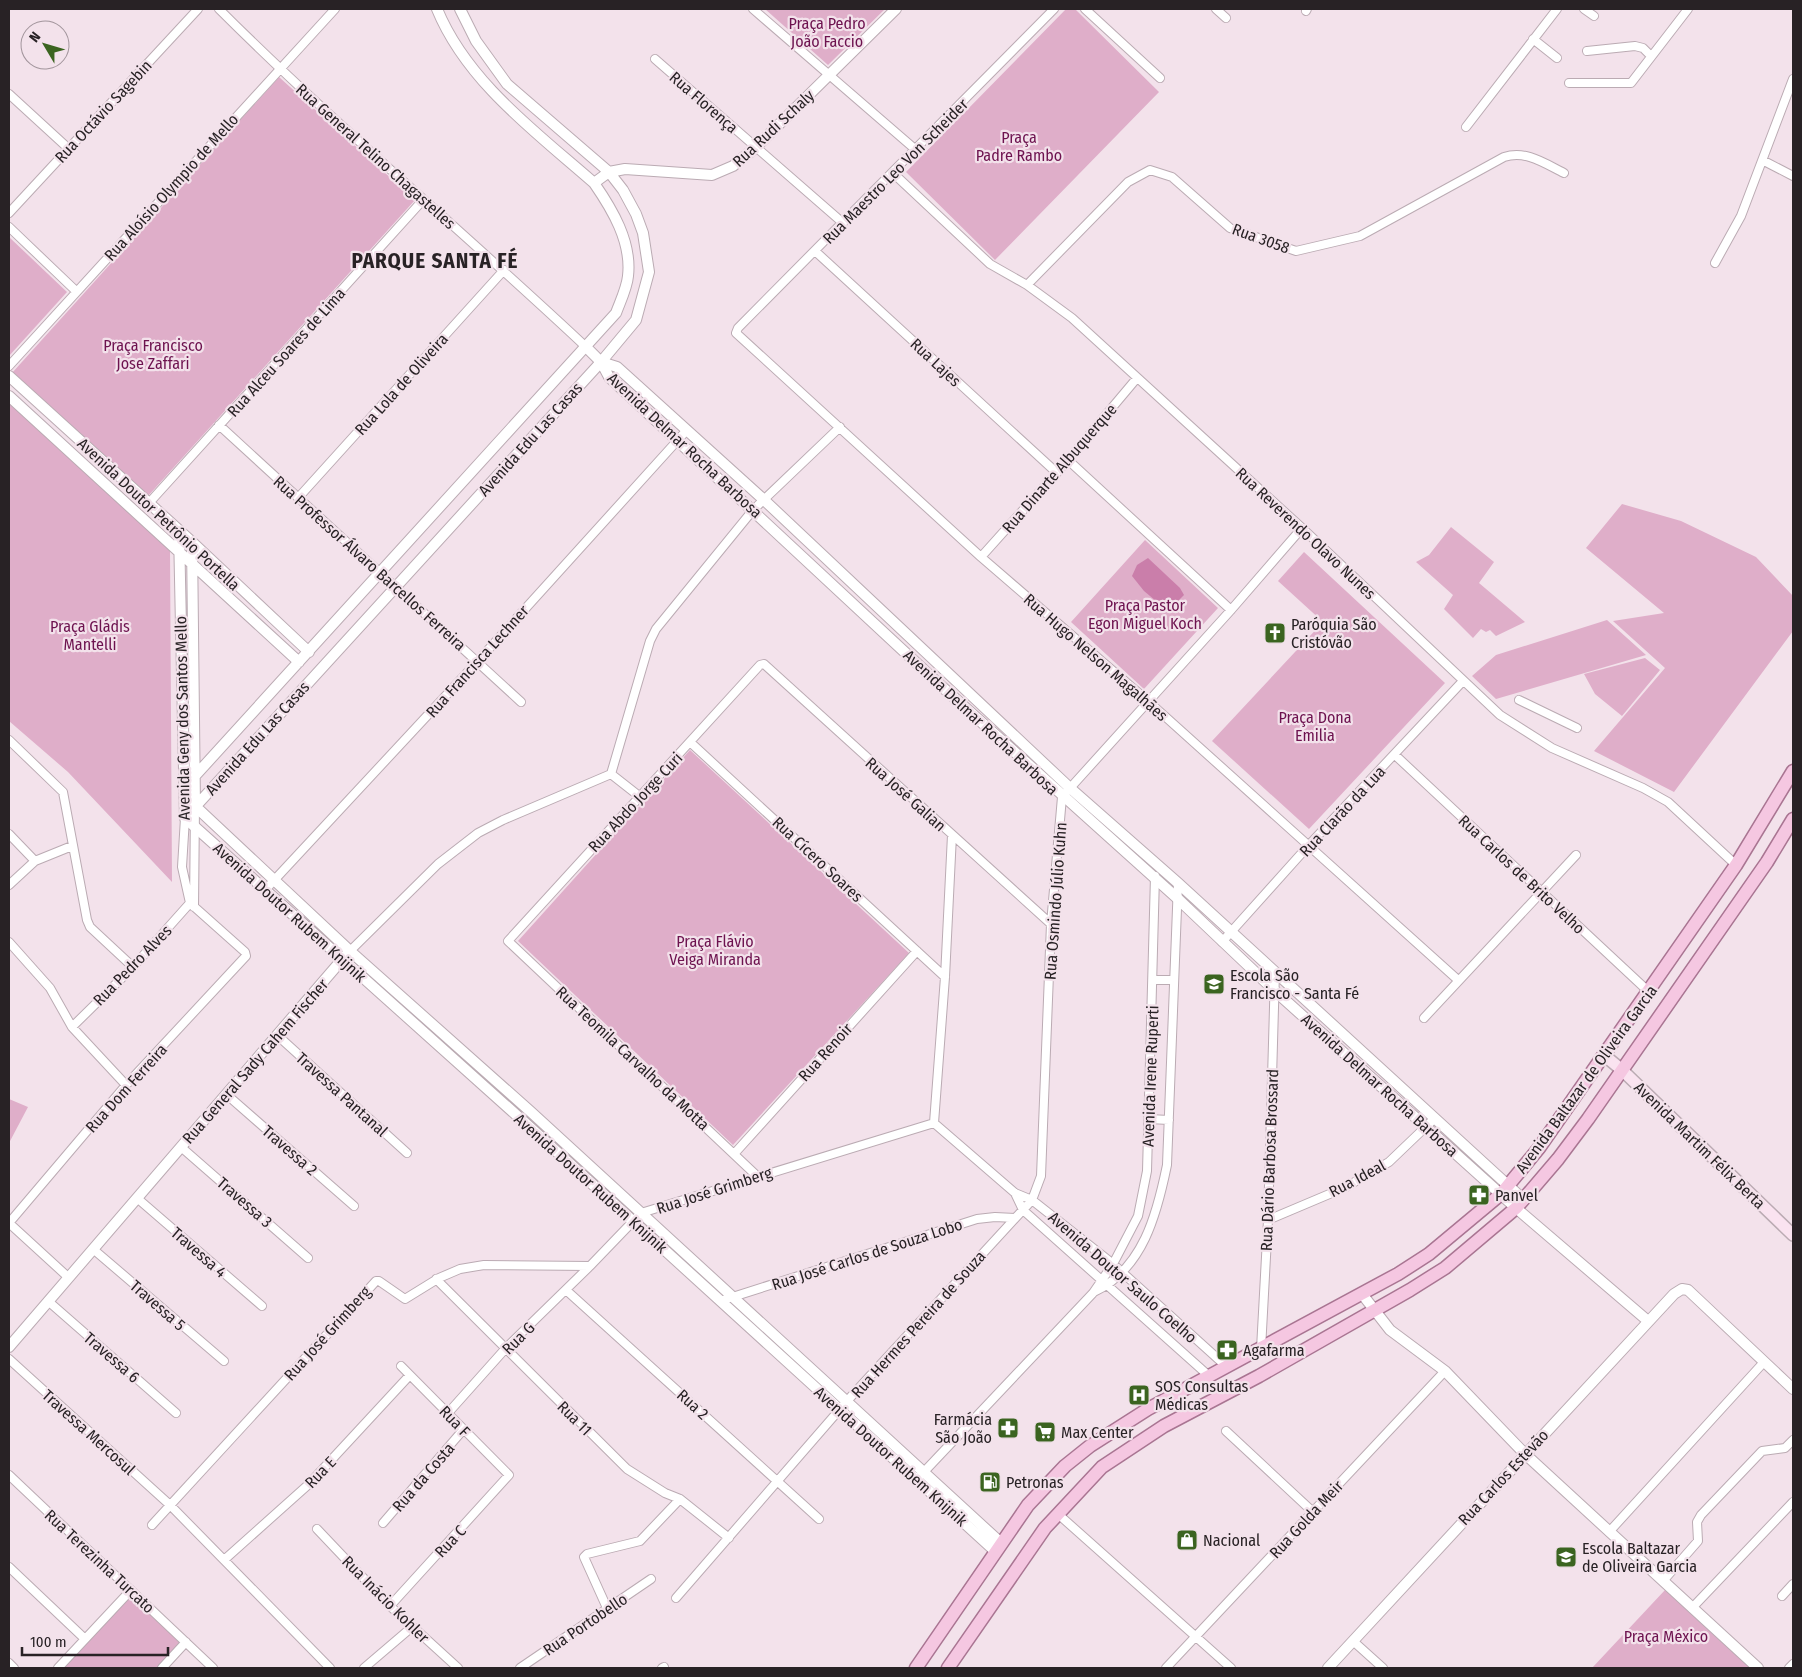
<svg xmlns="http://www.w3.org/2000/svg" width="1802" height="1677" font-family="'Fira Sans Condensed',sans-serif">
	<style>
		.green { fill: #dfaec9 }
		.water { fill: #ca7eaa }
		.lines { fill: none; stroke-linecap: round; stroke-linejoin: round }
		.minor-casing { stroke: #bbabb3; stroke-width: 10 }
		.tertiary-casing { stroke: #bbabb3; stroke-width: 12 }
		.secondary-casing { stroke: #bbabb3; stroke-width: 14 }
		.primary-casing { stroke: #a97592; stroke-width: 15 }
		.minor { stroke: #fff; stroke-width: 8 }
		.tertiary { stroke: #fff; stroke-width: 10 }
		.secondary { stroke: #fae3f0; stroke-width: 11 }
		.primary { stroke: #f5c7e1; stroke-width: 12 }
		.labels { text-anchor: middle; stroke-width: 4.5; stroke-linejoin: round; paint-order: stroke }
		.park-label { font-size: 16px; fill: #6d124f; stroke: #f3e2eb }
		.street-label { font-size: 16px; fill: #282225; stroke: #f3e2eb }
		.poi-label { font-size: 16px; fill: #282225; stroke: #f3e2eb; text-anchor: start }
		.district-label { font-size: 21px; font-weight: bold; letter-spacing: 1px; fill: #282225; stroke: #f3e2eb }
	</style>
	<rect width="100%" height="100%" fill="#f3e2eb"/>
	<!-- green -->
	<path class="green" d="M765,9H885L828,65Z
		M1066,9H1075L1159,92L995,260L906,172Z
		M279,77L415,200L148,496L12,373Z
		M9,237L67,292L9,356Z
		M9,401L170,550L172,882L68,772L9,721Z
		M1622,504L1681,521L1756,557L1793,596V631L1674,792L1594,751L1665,668L1613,621L1664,613L1586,548Z
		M1451,527L1494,562L1479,583L1525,622L1496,636L1490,630L1486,632L1481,629L1473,638L1444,609L1453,595L1416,562L1429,555Z
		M1145,540L1218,608L1144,689L1071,622Z
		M1304,552L1445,683L1309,829L1212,741L1323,622L1278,581Z
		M1607,620L1646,655L1496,699L1472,676L1496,655Z
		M1645,658L1660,670L1622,716L1595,694L1584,674Z
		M690,750L909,953L733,1145L518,941Z
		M9,1099L28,1107L9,1143Z
		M1665,1590L1750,1668H1592Z
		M131,1595L182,1643L159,1668H63Z"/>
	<!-- water -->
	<path class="water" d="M1148,558L1180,588L1184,595L1168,611L1144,591L1132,576L1137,565Z"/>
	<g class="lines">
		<!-- minor casing -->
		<g class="minor-casing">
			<path id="minor" d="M219,9C337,127 465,233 586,347
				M753,9L916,150
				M1054,9L738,328L736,333L981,557L1149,702L1458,980
				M1085,9L1160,78
				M1216,9L1226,18
				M1584,9L1594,16
				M1306,11L1307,9
				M1533,39L1557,58
				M1587,51L1635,46L1643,48L1651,56
				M655,59L843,223
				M1569,83H1631L1688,9
				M9,94L69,149
				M1466,127L1557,9
				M1764,161L1793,176
				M893,173L990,264L1027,285L1072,318L1302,528L1500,715L1552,748L1643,788L1668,802L1736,865
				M9,213L198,9
				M9,227L76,291
				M815,251L1057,473
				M1715,263L1741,216L1793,79
				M1027,285L1128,182L1150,170L1172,177L1230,228L1296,251L1360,236L1504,157C1526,150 1544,163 1564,173
				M9,366L335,9
				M219,425L521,702
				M1068,460L1231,610
				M298,498L504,270
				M149,503L423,200
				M981,557L1068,460L1137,378
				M1519,700L1577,728
				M9,740L63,792L87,920L90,927L133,967
				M690,742L945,977
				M1395,755L1649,992
				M611,774L650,641L656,629L753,510L840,427
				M611,774L639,796
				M185,818L182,867L190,903
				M9,834L35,861
				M9,885L35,861L72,846
				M266,889L478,661L686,431
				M194,907L195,806
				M9,942L50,988L72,1027L126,1085
				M1222,942L1309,845L1462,682
				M350,951L438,864L478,833L503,820L611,774
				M1153,980H1173
				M1424,1018L1576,855
				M72,1027L133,967L190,903
				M277,1035L407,1153
				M226,1094L354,1206
				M1149,1119L1169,1120
				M934,1123L1015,1193L1032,1200L1113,1264L1227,1367
				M934,1123L945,977L952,835
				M181,1147L308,1258
				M734,1154L917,951
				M757,1176L508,941L760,665L764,664L1051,924
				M1015,1193L1023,1210L1209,1376
				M137,1198L262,1306
				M1268,1220L1346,1187L1389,1162L1435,1118
				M9,1223L126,1085L246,956L245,952L190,903
				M9,1223L68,1277
				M93,1249L224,1361
				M436,1279L627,1469L665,1493L680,1499L729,1538
				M566,1290L819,1519
				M1094,1292C1143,1269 1157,1214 1167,1165L1178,883
				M48,1301L176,1413
				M720,1301L977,1219L995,1217L1015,1218
				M1261,1349L1268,1220L1275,972
				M9,1359L170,1505L330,1668
				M448,1413L506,1348L590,1266
				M1226,1431L1313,1512
				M9,1475L213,1668
				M921,1475L1093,1293L1113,1264L1138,1216L1147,1171L1155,876
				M1058,1514L1231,1668
				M383,1523L463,1430
				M152,1525L376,1281H379L405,1299L439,1278L460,1269L484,1265L590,1266L641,1213L934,1123
				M317,1529L390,1606L458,1668
				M1609,1532L1764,1362
				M224,1560L309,1484L409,1376
				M9,1567L85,1639
				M1663,1581L1698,1541L1697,1522L1701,1515L1762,1451L1785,1448L1793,1440
				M1782,1596L1793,1584
				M676,1598L847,1401L1032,1200L1041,1176L1051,924L1062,797L1231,610L1302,528
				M390,1606L509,1475L401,1366
				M607,1608L584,1557L587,1554L640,1541L680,1499
				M1692,1608L1793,1502
				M1353,1641L1383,1668
				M9,1663L14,1668
				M58,1668L131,1590
				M162,1668L186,1642
				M364,1668L412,1627
				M520,1668L651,1579
				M662,1668L664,1667
				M1166,1668L1445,1371
				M1789,1668L1793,1664"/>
		</g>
		<!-- tertiary casing -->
		<g class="tertiary-casing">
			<path id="tertiary" d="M594,183L609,172L625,169L712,175L733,166L755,148L896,9
				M586,347L601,362L609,377L939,684L1177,898L1275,991L1516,1208L1648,1321
				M601,362L617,367L763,499L1070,788L1178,883L1524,1200
				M9,376L192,542L309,652
				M9,396L299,662
				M179,531L185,818
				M192,542L195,806L350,951L531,1112L1001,1543
				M184,788L616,313C620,302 627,288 628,276C632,242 612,209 594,183C536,132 467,82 437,9
				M185,818L523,1121L995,1551
				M185,818L601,362L636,320L649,272L643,233L636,214L623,190L609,172L507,84L476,41L460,9
				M1362,1294L1390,1330L1445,1371L1525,1454L1758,1668
				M9,1347L346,955
				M1328,1668L1674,1294L1682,1289L1688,1290L1793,1389"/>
		</g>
		<!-- secondary casing -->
		<g class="secondary-casing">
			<path id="secondary" d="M1605,1056L1622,1070L1793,1235"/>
		</g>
		<!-- primary casing -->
		<g class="primary-casing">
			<path id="primary" d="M916,1668L1028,1505L1065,1466L1090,1446L1148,1409L1398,1274L1429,1254L1501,1194L1539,1148L1736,865L1793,771
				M948,1668L1045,1528L1102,1467L1164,1426L1259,1376L1410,1290L1445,1268L1516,1208L1558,1159L1588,1119L1767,862L1793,819"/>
		</g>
		<!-- minor -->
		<use href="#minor" class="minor"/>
		<!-- tertiary -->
		<use href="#tertiary" class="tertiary"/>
		<!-- secondary -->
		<use href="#secondary" class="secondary"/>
		<!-- primary -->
		<use href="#primary" class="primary"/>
	</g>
	<!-- icons -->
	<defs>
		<g id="church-square" transform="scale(1.125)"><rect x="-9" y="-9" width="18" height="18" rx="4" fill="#3b6420" stroke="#f3e2eb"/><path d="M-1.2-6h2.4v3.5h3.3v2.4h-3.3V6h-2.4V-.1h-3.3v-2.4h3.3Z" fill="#fff"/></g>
		<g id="school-square" transform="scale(1.125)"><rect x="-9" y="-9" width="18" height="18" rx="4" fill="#3b6420" stroke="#f3e2eb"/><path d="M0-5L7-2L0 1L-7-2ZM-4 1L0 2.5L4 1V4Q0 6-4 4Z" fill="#fff"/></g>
		<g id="pharmacy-square" transform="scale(1.125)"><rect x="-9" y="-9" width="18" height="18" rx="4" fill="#3b6420" stroke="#f3e2eb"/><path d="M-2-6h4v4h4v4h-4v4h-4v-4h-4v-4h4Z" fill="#fff"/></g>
		<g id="hospital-square" transform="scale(1.125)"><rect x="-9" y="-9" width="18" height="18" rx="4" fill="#3b6420" stroke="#f3e2eb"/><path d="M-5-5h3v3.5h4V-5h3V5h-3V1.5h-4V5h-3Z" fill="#fff"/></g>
		<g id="supermarket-square" transform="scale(1.125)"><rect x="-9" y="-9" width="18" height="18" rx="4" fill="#3b6420" stroke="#f3e2eb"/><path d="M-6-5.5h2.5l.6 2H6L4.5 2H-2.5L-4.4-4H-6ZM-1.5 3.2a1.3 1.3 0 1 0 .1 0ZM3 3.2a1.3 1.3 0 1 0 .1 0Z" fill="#fff"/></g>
		<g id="fuel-square" transform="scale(1.125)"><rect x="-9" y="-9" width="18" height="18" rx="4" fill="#3b6420" stroke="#f3e2eb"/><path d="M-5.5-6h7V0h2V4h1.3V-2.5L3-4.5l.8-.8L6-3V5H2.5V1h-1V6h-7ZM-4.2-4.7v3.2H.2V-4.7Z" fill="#fff"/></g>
		<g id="shop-square" transform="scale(1.125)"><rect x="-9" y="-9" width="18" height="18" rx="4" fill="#3b6420" stroke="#f3e2eb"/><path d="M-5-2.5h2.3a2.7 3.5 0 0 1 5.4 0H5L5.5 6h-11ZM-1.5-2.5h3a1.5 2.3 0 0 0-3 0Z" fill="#fff"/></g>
	</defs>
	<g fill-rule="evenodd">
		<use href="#church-square" x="1275" y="633"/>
		<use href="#school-square" x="1214" y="984"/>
		<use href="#pharmacy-square" x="1479" y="1195"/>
		<use href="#pharmacy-square" x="1227" y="1350"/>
		<use href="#hospital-square" x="1139" y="1395"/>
		<use href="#pharmacy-square" x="1008" y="1428"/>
		<use href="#supermarket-square" x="1045" y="1432"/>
		<use href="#fuel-square" x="990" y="1482"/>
		<use href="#shop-square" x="1187" y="1540"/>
		<use href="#school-square" x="1566" y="1557"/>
	</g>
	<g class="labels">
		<!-- park labels -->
		<g class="park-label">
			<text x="827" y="29">Praça Pedro<tspan x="827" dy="18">João Faccio</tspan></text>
			<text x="1019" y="143">Praça<tspan x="1019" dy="18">Padre Rambo</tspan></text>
			<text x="153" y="351">Praça Francisco<tspan x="153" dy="18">Jose Zaffari</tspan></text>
			<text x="1145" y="611">Praça Pastor<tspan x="1145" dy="18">Egon Miguel Koch</tspan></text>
			<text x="90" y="632">Praça Gládis<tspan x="90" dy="18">Mantelli</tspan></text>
			<text x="1315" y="723">Praça Dona<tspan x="1315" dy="18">Emilia</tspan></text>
			<text x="715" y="947">Praça Flávio<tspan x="715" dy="18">Veiga Miranda</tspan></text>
			<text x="1666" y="1642">Praça México</text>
		</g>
		<!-- street labels -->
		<g class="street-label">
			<text transform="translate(704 102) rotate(41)" y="6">Rua Florença</text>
			<text transform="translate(103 111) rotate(-47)" y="6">Rua Octávio Sagebin</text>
			<text transform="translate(773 128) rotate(-43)" y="6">Rua Rudi Schaly</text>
			<text transform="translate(376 156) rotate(42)" y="6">Rua General Telino Chagastelles</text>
			<text transform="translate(895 171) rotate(-45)" y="6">Rua Maestro Leo Von Scheider</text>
			<text transform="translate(171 187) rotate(-48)" y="6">Rua Aloísio Olympio de Mello</text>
			<text transform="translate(1261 238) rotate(20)" y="6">Rua 3058</text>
			<text transform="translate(286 352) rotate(-48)" y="6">Rua Alceu Soares de Lima</text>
			<text transform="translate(936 362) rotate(43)" y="6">Rua Lajes</text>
			<text transform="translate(401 384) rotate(-48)" y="6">Rua Lola de Oliveira</text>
			<text transform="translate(530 439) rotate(-48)" y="6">Avenida Edu Las Casas</text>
			<text transform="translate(685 445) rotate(43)" y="6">Avenida Delmar Rocha Barbosa</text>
			<text transform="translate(1059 468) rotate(-49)" y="6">Rua Dinarte Albuquerque</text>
			<text transform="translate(159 514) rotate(43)" y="6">Avenida Doutor Petrônio Portella</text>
			<text transform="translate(1306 533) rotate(43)" y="6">Rua Reverendo Olavo Nunes</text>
			<text transform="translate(370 563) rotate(42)" y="6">Rua Professor Álvaro Barcellos Ferreira</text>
			<text transform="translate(1096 657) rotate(41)" y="6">Rua Hugo Nelson Magalhães</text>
			<text transform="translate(477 661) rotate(-48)" y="6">Rua Francisca Lechner</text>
			<text transform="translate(182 718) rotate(-91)" y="6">Avenida Geny dos Santos Mello</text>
			<text transform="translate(981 722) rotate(43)" y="6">Avenida Delmar Rocha Barbosa</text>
			<text transform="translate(257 738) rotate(-48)" y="6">Avenida Edu Las Casas</text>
			<text transform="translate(906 794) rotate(42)" y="6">Rua José Galian</text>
			<text transform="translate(635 802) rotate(-47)" y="6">Rua Abdo Jorge Curi</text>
			<text transform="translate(1342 811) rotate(-47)" y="6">Rua Clarão da Lua</text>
			<text transform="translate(818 859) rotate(43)" y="6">Rua Cícero Soares</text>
			<text transform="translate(1522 874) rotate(43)" y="6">Rua Carlos de Brito Velho</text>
			<text transform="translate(1055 901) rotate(-86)" y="6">Rua Osmindo Júlio Kuhn</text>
			<text transform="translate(290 912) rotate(42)" y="6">Avenida Doutor Rubem Knijnik</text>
			<text transform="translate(132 965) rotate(-46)" y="6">Rua Pedro Alves</text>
			<text transform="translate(825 1052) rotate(-48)" y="6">Rua Renoir</text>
			<text transform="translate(633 1058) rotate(43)" y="6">Rua Teomila Carvalho da Motta</text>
			<text transform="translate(255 1061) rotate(-49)" y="6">Rua General Sady Cahem Fischer</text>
			<text transform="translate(1150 1076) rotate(-88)" y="6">Avenida Irene Ruperti</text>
			<text transform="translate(1586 1079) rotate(-54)" y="6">Avenida Baltazar de Oliveira Garcia</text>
			<text transform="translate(1380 1085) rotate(42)" y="6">Avenida Delmar Rocha Barbosa</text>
			<text transform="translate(126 1088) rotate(-48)" y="6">Rua Dom Ferreira</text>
			<text transform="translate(342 1094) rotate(42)" y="6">Travessa Pantanal</text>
			<text transform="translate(1700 1145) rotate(44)" y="6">Avenida Martim Félix Berta</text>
			<text transform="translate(290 1150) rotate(41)" y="6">Travessa 2</text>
			<text transform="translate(1269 1160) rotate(-88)" y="6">Rua Dário Barbosa Brossard</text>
			<text transform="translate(1357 1178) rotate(-28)" y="6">Rua Ideal</text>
			<text transform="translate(591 1183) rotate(42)" y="6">Avenida Doutor Rubem Knijnik</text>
			<text transform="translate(714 1190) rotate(-18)" y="6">Rua José Grimberg</text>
			<text transform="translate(245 1202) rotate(41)" y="6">Travessa 3</text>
			<text transform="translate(199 1252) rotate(41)" y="6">Travessa 4</text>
			<text transform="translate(867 1254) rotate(-18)" y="6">Rua José Carlos de Souza Lobo</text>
			<text transform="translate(1123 1277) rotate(41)" y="6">Avenida Doutor Saulo Coelho</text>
			<text transform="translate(158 1305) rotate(41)" y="6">Travessa 5</text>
			<text transform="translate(918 1324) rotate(-48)" y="6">Rua Hermes Pereira de Souza</text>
			<text transform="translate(327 1333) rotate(-48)" y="6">Rua José Grimberg</text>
			<text transform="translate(518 1338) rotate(-45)" y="6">Rua G</text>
			<text transform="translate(112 1357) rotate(41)" y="6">Travessa 6</text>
			<text transform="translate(693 1404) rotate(42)" y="6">Rua 2</text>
			<text transform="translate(575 1418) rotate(45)" y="6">Rua 11</text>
			<text transform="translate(455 1421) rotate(46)" y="6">Rua F</text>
			<text transform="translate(89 1432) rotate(42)" y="6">Travessa Mercosul</text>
			<text transform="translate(891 1456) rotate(42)" y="6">Avenida Doutor Rubem Knijnik</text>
			<text transform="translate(320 1472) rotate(-46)" y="6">Rua E</text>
			<text transform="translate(423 1477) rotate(-49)" y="6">Rua da Costa</text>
			<text transform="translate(1503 1477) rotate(-47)" y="6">Rua Carlos Estevão</text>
			<text transform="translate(1306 1519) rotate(-47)" y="6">Rua Golda Meir</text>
			<text transform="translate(450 1541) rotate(-47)" y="6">Rua C</text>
			<text transform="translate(100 1561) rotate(43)" y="6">Rua Terezinha Turcato</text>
			<text transform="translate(386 1599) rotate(45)" y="6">Rua Inácio Kohler</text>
			<text transform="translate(585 1624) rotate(-34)" y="6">Rua Portobello</text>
		</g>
		<!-- poi labels -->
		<g class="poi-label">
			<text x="1291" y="630">Paróquia São<tspan x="1291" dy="18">Cristóvão</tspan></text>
			<text x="1230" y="981">Escola São<tspan x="1230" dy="18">Francisco - Santa Fé</tspan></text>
			<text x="1495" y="1201">Panvel</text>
			<text x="1243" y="1356">Agafarma</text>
			<text x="1155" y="1392">SOS Consultas<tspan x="1155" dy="18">Médicas</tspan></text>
			<text x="992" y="1425" text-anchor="end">Farmácia<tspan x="992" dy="18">São João</tspan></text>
			<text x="1061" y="1438">Max Center</text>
			<text x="1006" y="1488">Petronas</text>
			<text x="1203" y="1546">Nacional</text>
			<text x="1582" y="1554">Escola Baltazar<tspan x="1582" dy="18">de Oliveira Garcia</tspan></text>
		</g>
		<!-- district labels -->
		<g class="district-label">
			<text x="435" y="268">PARQUE SANTA FÉ</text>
		</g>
	</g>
	<!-- border -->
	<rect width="1802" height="1677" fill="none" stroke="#282225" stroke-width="20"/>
	<!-- north arrow -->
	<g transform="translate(45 45) rotate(308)"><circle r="24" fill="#f3e2eb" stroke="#a2959c"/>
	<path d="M0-4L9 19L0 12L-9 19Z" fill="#3b6420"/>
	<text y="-8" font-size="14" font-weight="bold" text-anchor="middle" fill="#282225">N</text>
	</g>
	<!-- scale -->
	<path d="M22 1647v8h146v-8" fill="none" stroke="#282225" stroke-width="2.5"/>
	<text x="30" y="1647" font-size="15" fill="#282225" stroke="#f3e2eb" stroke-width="4" paint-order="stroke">100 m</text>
</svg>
